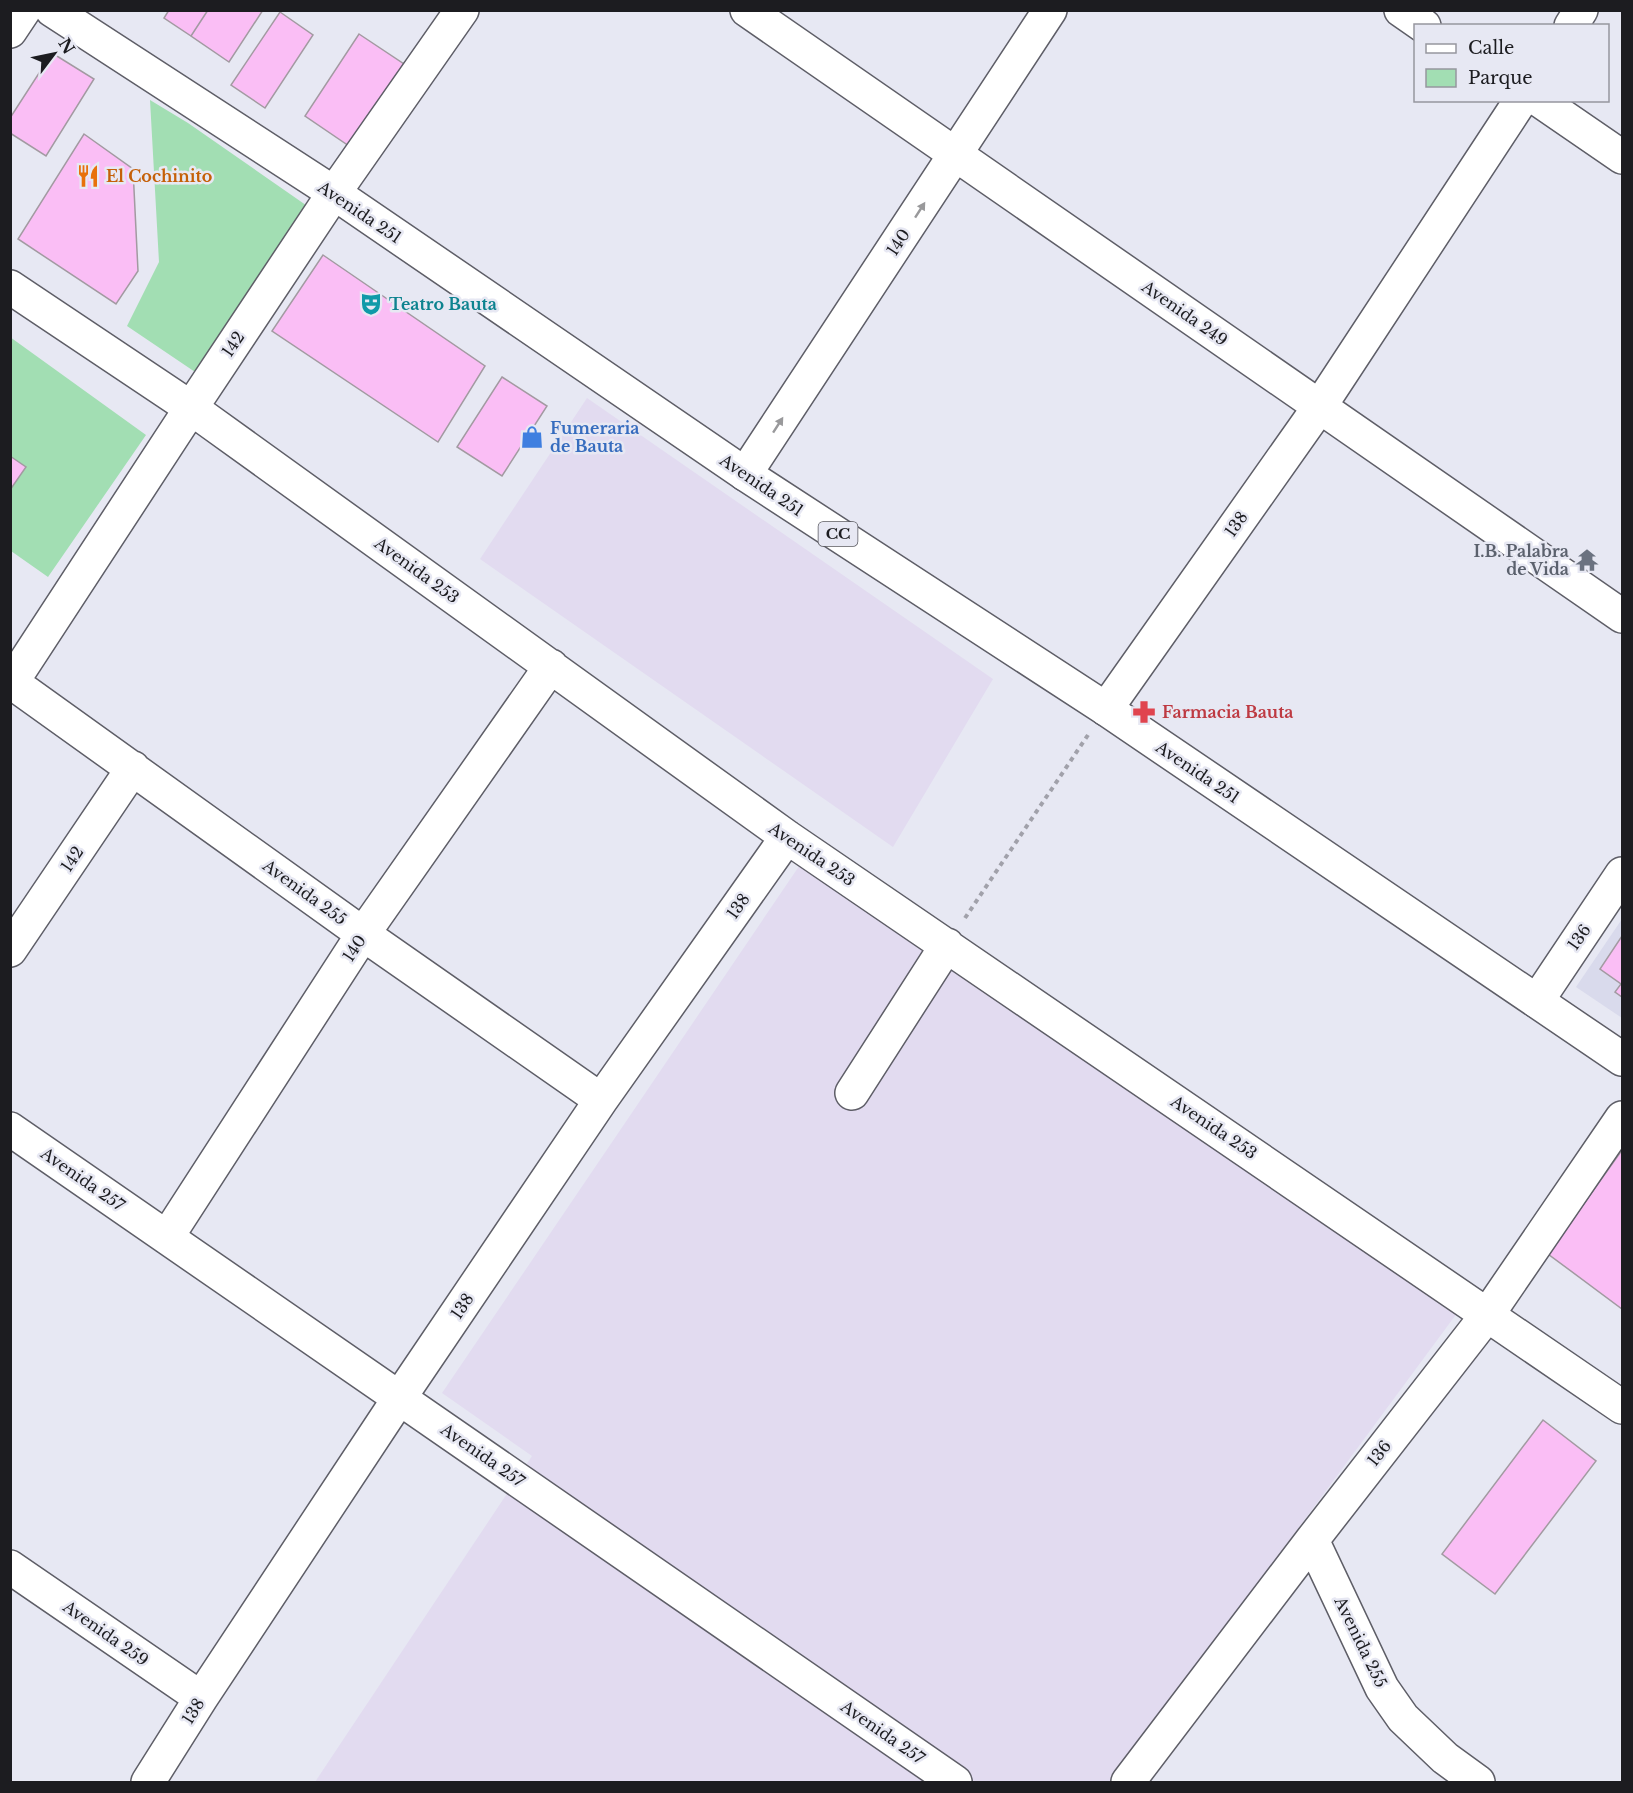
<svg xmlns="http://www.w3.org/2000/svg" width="1633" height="1793" font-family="'Libre Baskerville',serif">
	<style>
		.industrial { fill: #e2dbf0 }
		.built { fill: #d9daec }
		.green { fill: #a2deb3 }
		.building { fill: #fabef5; stroke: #a29aa1; stroke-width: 1.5 }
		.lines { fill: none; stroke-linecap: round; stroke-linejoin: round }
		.minor-casing { stroke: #5e5e67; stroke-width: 36 }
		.major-casing { stroke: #5e5e67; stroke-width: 36 }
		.path { stroke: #a1a1aa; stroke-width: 4; stroke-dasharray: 4.5 4.5; stroke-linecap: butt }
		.minor { stroke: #fff; stroke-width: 33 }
		.major { stroke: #fff; stroke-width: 33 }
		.oneway { fill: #99999b }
		.labels { text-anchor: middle; stroke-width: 5; stroke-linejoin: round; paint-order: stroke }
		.shield { fill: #e7e8f3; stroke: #59595f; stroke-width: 1.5 }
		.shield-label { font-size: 15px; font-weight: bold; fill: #1c1c20 }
		.food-label { font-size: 16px; font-weight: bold; fill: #c56008; stroke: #e7e8f3; text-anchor: start }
		.street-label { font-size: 16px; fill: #1c1c20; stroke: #e7e8f3 }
		.culture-label { font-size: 16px; font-weight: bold; fill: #0d838f; stroke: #e7e8f3; text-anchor: start }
		.shop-label { font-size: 16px; font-weight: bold; fill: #366cbe; stroke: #e7e8f3; text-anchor: start }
		.worship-label { font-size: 16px; font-weight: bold; fill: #5b616d; stroke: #e7e8f3; text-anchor: end }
		.health-label { font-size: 16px; font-weight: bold; fill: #be3a42; stroke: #e7e8f3; text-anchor: start }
	</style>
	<rect width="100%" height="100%" fill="#e7e8f3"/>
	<!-- industrial -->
	<path class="industrial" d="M587,398L993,679L893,847L480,559Z
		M808,853L1463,1305L1111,1782H315L532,1456L442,1393Z"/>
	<!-- built -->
	<path class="built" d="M1622,919V1018L1576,987Z"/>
	<!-- green -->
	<path class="green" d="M150,100L188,123L313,210L201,376L127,326L159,262Z
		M10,337L146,435L48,577L11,551Z"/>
	<!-- building -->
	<path class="building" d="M169,10H208L191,36L164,18Z
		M208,10H263L229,62L191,36Z
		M280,12L313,35L265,108L231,85Z
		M359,34L407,66L352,148L305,116Z
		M52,53L94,79L46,156L10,133V118Z
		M84,134L133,169L138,271L116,304L18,239Z
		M323,255L485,366L438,442L272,331Z
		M502,377L547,406L502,476L457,447Z
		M10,456L26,467L10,490Z
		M1622,936V997L1615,992L1621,984L1600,969Z
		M1622,1150V1309L1548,1254Z
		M1543,1420L1596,1461L1495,1594L1442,1554Z"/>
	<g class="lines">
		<!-- minor casing -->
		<g class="minor-casing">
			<path id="minor" d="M747,10L1622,616
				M1401,10L1424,26
				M1571,26L1581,10
				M10,31L24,10
				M1539,100L1622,157
				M10,287L191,408L787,837L1622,1407
				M745,474L1050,10
				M10,681L363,934L601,1100
				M12,682L191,408L334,193L462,10
				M1106,709L1320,406L1521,100
				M10,950L133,768
				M1537,1001L1622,874
				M852,1093L947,945
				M10,1129L955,1782
				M167,1237L363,934L551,666
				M1312,1540L1382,1688L1403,1718L1445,1758L1478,1782
				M10,1567L201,1698
				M148,1782L201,1698L400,1397L601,1100L787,837
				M1128,1782L1312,1540L1488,1314L1622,1118"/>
		</g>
		<!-- major casing -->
		<g class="major-casing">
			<path id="major" d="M52,10L334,193L745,474L1106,709L1622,1059"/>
		</g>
		<!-- path -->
		<path class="path" d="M965,918L1088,735"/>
		<!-- minor -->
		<use href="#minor" class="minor"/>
		<!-- major -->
		<use href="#major" class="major"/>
	</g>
	<!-- one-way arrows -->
	<defs><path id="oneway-solid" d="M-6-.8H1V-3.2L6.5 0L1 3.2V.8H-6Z" transform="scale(1.5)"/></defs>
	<g class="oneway">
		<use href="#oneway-solid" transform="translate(920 210) rotate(-57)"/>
		<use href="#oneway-solid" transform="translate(778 425) rotate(-57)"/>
	</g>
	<!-- icons -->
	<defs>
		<g id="restaurant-bare" transform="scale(1.8)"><path d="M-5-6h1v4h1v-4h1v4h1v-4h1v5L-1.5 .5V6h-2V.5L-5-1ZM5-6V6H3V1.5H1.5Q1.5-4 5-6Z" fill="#e8710a" stroke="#e7e8f3" stroke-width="2.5" paint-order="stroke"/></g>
		<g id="theatre-bare" transform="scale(1.8)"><path d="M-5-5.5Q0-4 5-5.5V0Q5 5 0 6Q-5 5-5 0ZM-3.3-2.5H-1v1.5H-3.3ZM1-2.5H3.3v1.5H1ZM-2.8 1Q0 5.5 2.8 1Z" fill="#0f9aa8" stroke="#e7e8f3" stroke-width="2.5" paint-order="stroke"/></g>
		<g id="shop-bare" transform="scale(1.8)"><path d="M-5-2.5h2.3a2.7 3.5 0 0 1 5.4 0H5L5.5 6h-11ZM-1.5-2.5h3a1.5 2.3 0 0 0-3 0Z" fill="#3f7fe0" stroke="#e7e8f3" stroke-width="2.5" paint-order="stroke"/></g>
		<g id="temple-bare" transform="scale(1.8)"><path d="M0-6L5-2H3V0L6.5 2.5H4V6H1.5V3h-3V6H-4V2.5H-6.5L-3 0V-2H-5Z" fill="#6b7280" stroke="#e7e8f3" stroke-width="2.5" paint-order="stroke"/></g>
		<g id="pharmacy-bare" transform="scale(1.8)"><path d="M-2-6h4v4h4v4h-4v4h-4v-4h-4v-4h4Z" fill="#e0444e" stroke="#e7e8f3" stroke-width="2.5" paint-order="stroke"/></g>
	</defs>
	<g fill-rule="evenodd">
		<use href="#restaurant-bare" x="88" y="176"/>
		<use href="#theatre-bare" x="371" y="304"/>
		<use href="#shop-bare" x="532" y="437"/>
		<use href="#temple-bare" x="1587" y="560"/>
		<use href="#pharmacy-bare" x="1144" y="712"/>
	</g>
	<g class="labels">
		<!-- shield labels -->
		<rect class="shield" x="818.5" y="522" width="39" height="24" rx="4.5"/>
		<g class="shield-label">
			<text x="838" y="539">CC</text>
		</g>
		<!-- food labels -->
		<g class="food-label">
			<text x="106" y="182">El Cochinito</text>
		</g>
		<!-- street labels -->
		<g class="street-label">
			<text transform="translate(360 212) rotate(34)" y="6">Avenida 251</text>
			<text transform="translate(898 242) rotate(-57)" y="6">140</text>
			<text transform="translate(1185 313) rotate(35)" y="6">Avenida 249</text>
			<text transform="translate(233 344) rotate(-56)" y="6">142</text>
			<text transform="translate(762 485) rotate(34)" y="6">Avenida 251</text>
			<text transform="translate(1236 524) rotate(-55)" y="6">138</text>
			<text transform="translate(417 570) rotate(36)" y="6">Avenida 253</text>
			<text transform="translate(1198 772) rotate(34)" y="6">Avenida 251</text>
			<text transform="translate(812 854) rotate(34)" y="6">Avenida 253</text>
			<text transform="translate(72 859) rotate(-56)" y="6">142</text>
			<text transform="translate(305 892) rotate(36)" y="6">Avenida 255</text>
			<text transform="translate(738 906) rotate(-55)" y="6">138</text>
			<text transform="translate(1579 937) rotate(-55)" y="6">136</text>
			<text transform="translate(354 948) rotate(-57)" y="6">140</text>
			<text transform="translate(1214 1127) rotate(34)" y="6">Avenida 253</text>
			<text transform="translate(83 1179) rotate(35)" y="6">Avenida 257</text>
			<text transform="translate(462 1306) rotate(-56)" y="6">138</text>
			<text transform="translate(1379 1453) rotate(-52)" y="6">136</text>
			<text transform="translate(483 1455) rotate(35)" y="6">Avenida 257</text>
			<text transform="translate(106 1633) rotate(35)" y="6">Avenida 259</text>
			<text transform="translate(1361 1642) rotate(64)" y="6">Avenida 255</text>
			<text transform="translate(193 1711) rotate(-58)" y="6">138</text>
			<text transform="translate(883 1732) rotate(35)" y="6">Avenida 257</text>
		</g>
		<!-- culture labels -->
		<g class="culture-label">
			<text x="389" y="310">Teatro Bauta</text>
		</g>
		<!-- shop labels -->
		<g class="shop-label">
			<text x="550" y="434">Fumeraria<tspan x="550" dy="18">de Bauta</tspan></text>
		</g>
		<!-- worship labels -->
		<g class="worship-label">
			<text x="1569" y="557">I.B. Palabra<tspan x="1569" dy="18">de Vida</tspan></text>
		</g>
		<!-- health labels -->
		<g class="health-label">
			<text x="1162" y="718">Farmacia Bauta</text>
		</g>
	</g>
	<!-- border -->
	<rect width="1633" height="1793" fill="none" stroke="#1c1c20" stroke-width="24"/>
	<!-- legend -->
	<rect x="1414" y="24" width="195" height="78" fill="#e7e8f3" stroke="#96969f" stroke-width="1.5"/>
	<rect x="1426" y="44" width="30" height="9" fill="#ffffff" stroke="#96969f" stroke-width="1.5"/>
	<text x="1468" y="54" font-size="18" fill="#1c1c20">Calle</text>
	<rect x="1426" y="69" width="30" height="18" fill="#a2deb3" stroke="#96969f" stroke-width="1.5"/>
	<text x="1468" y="84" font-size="18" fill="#1c1c20">Parque</text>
	<!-- north arrow -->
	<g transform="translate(54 54) rotate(58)" stroke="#e7e8f3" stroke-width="4.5" paint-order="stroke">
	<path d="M0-4.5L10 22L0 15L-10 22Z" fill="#1c1c20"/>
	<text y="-9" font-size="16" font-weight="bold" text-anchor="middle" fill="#1c1c20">N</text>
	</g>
</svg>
